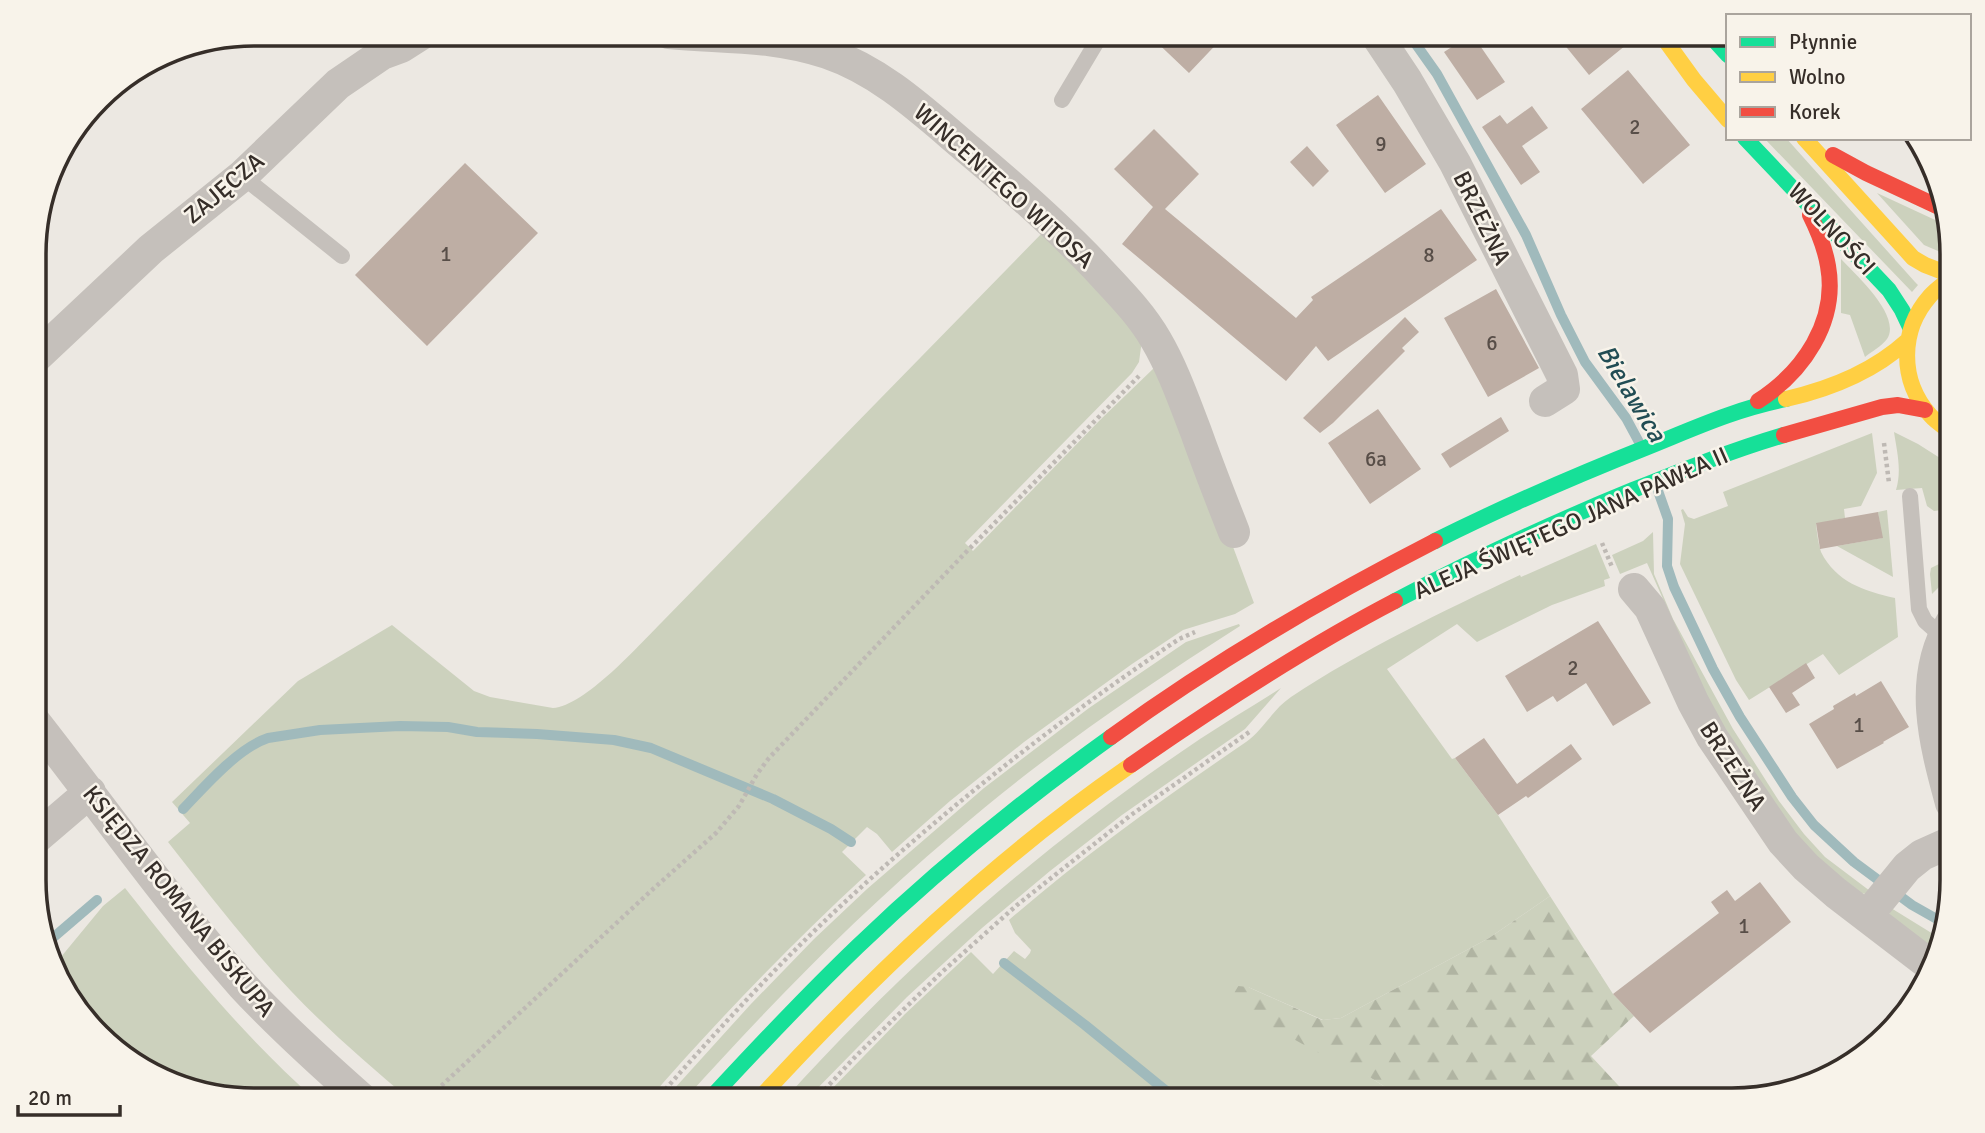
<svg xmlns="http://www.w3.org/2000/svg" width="1985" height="1133" font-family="Signika,sans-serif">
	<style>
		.grass { fill: #ccd1bd }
		.forest { fill: url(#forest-firs) }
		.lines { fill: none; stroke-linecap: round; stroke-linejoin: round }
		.stream { stroke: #a0babc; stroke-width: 10 }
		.building { fill: #beaea4 }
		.path { stroke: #beb9b4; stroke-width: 4.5; stroke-dasharray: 3.5 3.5; stroke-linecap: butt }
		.lane { stroke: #c5c0bb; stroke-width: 16 }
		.street { stroke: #c5c0bb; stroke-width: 32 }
		.fast { stroke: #16e098; stroke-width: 16 }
		.slow { stroke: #ffcf43; stroke-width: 16 }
		.jam { stroke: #f24e42; stroke-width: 16 }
		.labels { text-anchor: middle; stroke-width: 5; stroke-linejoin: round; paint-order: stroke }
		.number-label { font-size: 21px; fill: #584e48 }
		.street-label { font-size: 24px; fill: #362e29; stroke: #f8f3ea }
		.water-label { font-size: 26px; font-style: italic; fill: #224d54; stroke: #f8f3ea }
		.rim { fill: none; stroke: #362e29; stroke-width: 3.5 }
	</style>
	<defs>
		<pattern id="forest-firs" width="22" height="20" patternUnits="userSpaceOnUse" patternTransform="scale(1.75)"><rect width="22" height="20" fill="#ccd1bd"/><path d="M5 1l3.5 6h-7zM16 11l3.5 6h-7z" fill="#b0b4a2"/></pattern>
	</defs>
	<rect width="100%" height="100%" fill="#ece8e2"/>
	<!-- grass -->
	<path class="grass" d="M1764,138H1786L1915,282L1918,285L1912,292Z
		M1877,193L1946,225L1951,239V254L1938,251L1924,245Z
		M1047,228L1142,340L1139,362L1132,373L965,543L973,551L1100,420L1154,368L1189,429L1254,603L1235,614L1183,630L1132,664L1024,742L950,801L892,852L877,834L867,827L842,852L866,875C789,946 717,1021 648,1100H410C369,1065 328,1030 291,991C247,944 208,893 168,842L190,823L172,802L298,681L392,625L474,691L490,697L553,708C585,706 639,645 662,622Z
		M1841,259C1856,275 1902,316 1887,339C1882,346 1871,352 1865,357L1850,315L1841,313Z
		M1894,432L1918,444L1951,465V521L1950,509L1934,511L1927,506L1922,488L1896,490C1902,470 1897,452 1894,432Z
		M1872,433L1877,473L1861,506L1844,509L1845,518L1816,524C1817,533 1818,543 1821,552C1836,582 1864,591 1895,598L1898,637L1839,675L1823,654L1749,700L1736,680L1680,564L1685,524L1681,510L1683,509L1688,517L1694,519L1728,506L1723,492Z
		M1887,510L1893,577L1837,546L1882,538L1878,512Z
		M1653,532L1654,574L1673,619L1733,729L1779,801L1804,834L1825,857L1870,891L1867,894L1858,893L1820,861L1795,835L1729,737L1707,698L1647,563L1620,574L1612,555L1643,541Z
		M1596,544L1610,578L1604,580L1605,586L1552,605L1477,642L1457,624L1387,669L1452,759L1455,758L1498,815L1550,896L1489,938L1341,1018L1323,1020L1248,987L1371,1078L1404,1099L821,1100L905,1014L971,952L993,974L1014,951L1025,959L1030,953L1031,950L1015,933L1009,920C1084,855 1164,798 1246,742C1263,730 1273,709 1291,697C1362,650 1443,611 1520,575L1521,577Z
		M1951,563V575L1932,594L1930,574L1931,568L1939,564Z
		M1239,624L1240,626C1140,690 1042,757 952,835C855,917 769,1006 684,1100H664L750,1005L814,939L867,889L984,788L1089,708L1186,642Z
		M1281,688L1245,729L1122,815L1050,871L982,928L907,997L806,1100H784C907,963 1048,841 1200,739C1227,721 1254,705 1281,688Z
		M125,888C184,963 244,1037 316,1100H253L144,1070L71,1002L56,963L103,906Z
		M1891,908L1938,937L1934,951L1889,915Z"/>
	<!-- forest -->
	<path class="forest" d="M1550,896L1613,994L1634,1016L1591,1056L1631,1099H1404L1371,1078L1313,1050L1253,1016L1236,1003L1232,997L1233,991L1238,986L1248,987L1322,1020L1341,1018L1489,938Z"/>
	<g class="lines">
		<!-- stream -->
		<path class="stream" d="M1408,33L1437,74L1526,235L1561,315L1585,362L1626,418L1640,444
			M1657,488L1668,519L1667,566L1674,587L1713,669L1740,717L1792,797L1814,825L1854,862L1912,905L1942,922
			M183,809C205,786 238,748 268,738L320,730L400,726L448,727L477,732L537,734L614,740L651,748L773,799L831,829L851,842
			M48,942L97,900
			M1004,963L1085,1025L1176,1099"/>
	</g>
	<!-- building -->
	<path class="building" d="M1147,33H1227L1189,73Z
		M1575,33H1625L1631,41L1589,75L1563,43Z
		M1472,34L1505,82L1477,100L1444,52Z
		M1628,70L1690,145L1643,184L1581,109Z
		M1378,95L1426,164L1385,193L1336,125Z
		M1532,106L1548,128L1522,146L1540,172L1521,185L1482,127L1500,115L1507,124Z
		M1154,129L1199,174L1165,209L1296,318L1313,300L1311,297L1441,209L1477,260L1328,361L1316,346L1286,381L1122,244L1153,207L1114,169Z
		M1307,146L1329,171L1313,187L1290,162Z
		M465,163L538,233L427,346L355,275Z
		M1496,289L1539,368L1488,397L1444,318Z
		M1405,317L1419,332L1402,348L1405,351L1333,423L1320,433L1303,418Z
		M1378,409L1421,469L1370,504L1328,443Z
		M1501,417L1509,431L1450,468L1441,454Z
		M1878,512L1883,538L1820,549L1816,523Z
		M1598,621L1651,703L1613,726L1586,683L1557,702L1553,696L1527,712L1505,676Z
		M1806,663L1815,678L1792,693L1800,705L1786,713L1769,687Z
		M1881,681L1909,727L1883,742L1884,743L1837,769L1809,724L1834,709L1833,706L1855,693L1856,696Z
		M1484,738L1517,784L1571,744L1582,759L1528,798L1526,796L1498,815L1455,758Z
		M1760,882L1791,922L1650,1033L1613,994L1719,913L1711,902L1727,890L1735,901Z"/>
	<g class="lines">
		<!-- path -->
		<path class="path" d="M1884,443L1889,483
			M1602,543L1612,567
			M426,1100L653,889L716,833L739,806L757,774L769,758L969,549L1139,376
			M656,1100C720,1027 786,955 858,890C959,798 1066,715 1179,639L1195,632
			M815,1100L856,1056L942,972L1017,905L1131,815L1252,730"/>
		<!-- lane -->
		<path class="lane" d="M1062,100L1102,33
			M242,176L342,256
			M1910,496L1919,609L1925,621L1943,637"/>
		<!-- street -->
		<path class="street" d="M669,33C722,38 775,35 827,53C883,72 926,114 970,151C1014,188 1056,225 1095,266C1117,290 1140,312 1156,340C1173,369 1184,401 1196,432C1208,466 1221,499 1234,532
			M1375,33L1407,81L1455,163L1562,375L1564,389L1545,401
			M35,358L151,249L242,176L338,84L382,54L401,47L423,33
			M1634,589L1650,608L1693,702L1712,737L1783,842L1806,867L1836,893L1930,965
			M1951,623C1917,679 1935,744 1951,803
			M35,722C104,810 169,903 243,986C281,1027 321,1063 363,1100
			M35,839L90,792
			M1867,916L1907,867L1922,855L1951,842"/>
		<!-- fast -->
		<path class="fast" d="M1708,33L1728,55
			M1745,138L1889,290L1902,310L1910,327
			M1435,541C1505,506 1577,475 1650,446C1697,427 1736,409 1786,399
			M1395,601C1473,560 1552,523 1633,490C1683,470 1733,450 1784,435
			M709,1100C757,1048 806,996 857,947C936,871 1022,801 1111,737"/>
		<!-- slow -->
		<path class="slow" d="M1660,33L1694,80L1728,120
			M1804,138L1913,258L1925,265L1951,275
			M1951,278C1944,284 1936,289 1930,296C1900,330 1899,380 1930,415C1936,422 1944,427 1951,432
			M1786,399C1830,389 1873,372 1907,341
			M758,1100C871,977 993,860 1131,765"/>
		<!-- jam -->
		<path class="jam" d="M1833,155L1866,173L1941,208
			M1758,401C1803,372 1838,322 1828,266C1825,248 1818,231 1810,215
			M1784,435L1882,407L1898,405L1925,410
			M1111,737C1214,662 1322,599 1435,541
			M1131,765C1216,706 1303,649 1395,601"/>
	</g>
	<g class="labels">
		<!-- number labels -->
		<g class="number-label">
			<text x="1635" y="134">2</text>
			<text x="1381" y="151">9</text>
			<text x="446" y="261">1</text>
			<text x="1429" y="262">8</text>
			<text x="1492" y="350">6</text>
			<text x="1376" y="466">6a</text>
			<text x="1573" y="675">2</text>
			<text x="1859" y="732">1</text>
			<text x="1744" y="933">1</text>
		</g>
		<!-- street labels -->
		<g class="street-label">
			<text transform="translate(1004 186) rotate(42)" y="8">WINCENTEGO WITOSA</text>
			<text transform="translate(224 188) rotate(-40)" y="8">ZAJĘCZA</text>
			<text transform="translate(1482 218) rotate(64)" y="8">BRZEŻNA</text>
			<text transform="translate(1832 229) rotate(47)" y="8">WOLNOŚCI</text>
			<text transform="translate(1571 523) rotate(-24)" y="8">ALEJA ŚWIĘTEGO JANA PAWŁA II</text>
			<text transform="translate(1733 766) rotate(57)" y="8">BRZEŻNA</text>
			<text transform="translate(179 901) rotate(51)" y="8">KSIĘDZA ROMANA BISKUPA</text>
		</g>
		<!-- water labels -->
		<g class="water-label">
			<text transform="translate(1632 393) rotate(59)" y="9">Bielawica</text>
		</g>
	</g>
	<!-- crop -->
	<path d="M0 0H1985V1133H0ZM254 46H1732A208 208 0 0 1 1940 254V880A208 208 0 0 1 1732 1088H254A208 208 0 0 1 46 880V254A208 208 0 0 1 254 46Z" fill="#f8f3ea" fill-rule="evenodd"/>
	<path class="rim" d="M254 46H1732A208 208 0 0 1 1940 254V880A208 208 0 0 1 1732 1088H254A208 208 0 0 1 46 880V254A208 208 0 0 1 254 46Z"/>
	<!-- legend -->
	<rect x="1726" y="14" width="245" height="126" fill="#f8f3ea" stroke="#aaa49d" stroke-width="2"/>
	<rect x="1740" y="37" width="35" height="10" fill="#16e098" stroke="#aaa49d" stroke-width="2"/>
	<text x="1789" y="49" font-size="21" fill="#362e29">Płynnie</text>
	<rect x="1740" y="72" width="35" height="10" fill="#ffcf43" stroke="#aaa49d" stroke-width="2"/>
	<text x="1789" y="84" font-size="21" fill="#362e29">Wolno</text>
	<rect x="1740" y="107" width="35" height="10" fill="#f24e42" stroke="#aaa49d" stroke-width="2"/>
	<text x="1789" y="119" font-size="21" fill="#362e29">Korek</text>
	<!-- scale -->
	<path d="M18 1105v10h102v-10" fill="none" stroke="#362e29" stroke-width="3.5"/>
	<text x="28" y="1105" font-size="21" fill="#362e29" stroke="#f8f3ea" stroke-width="5" paint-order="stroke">20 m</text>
</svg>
